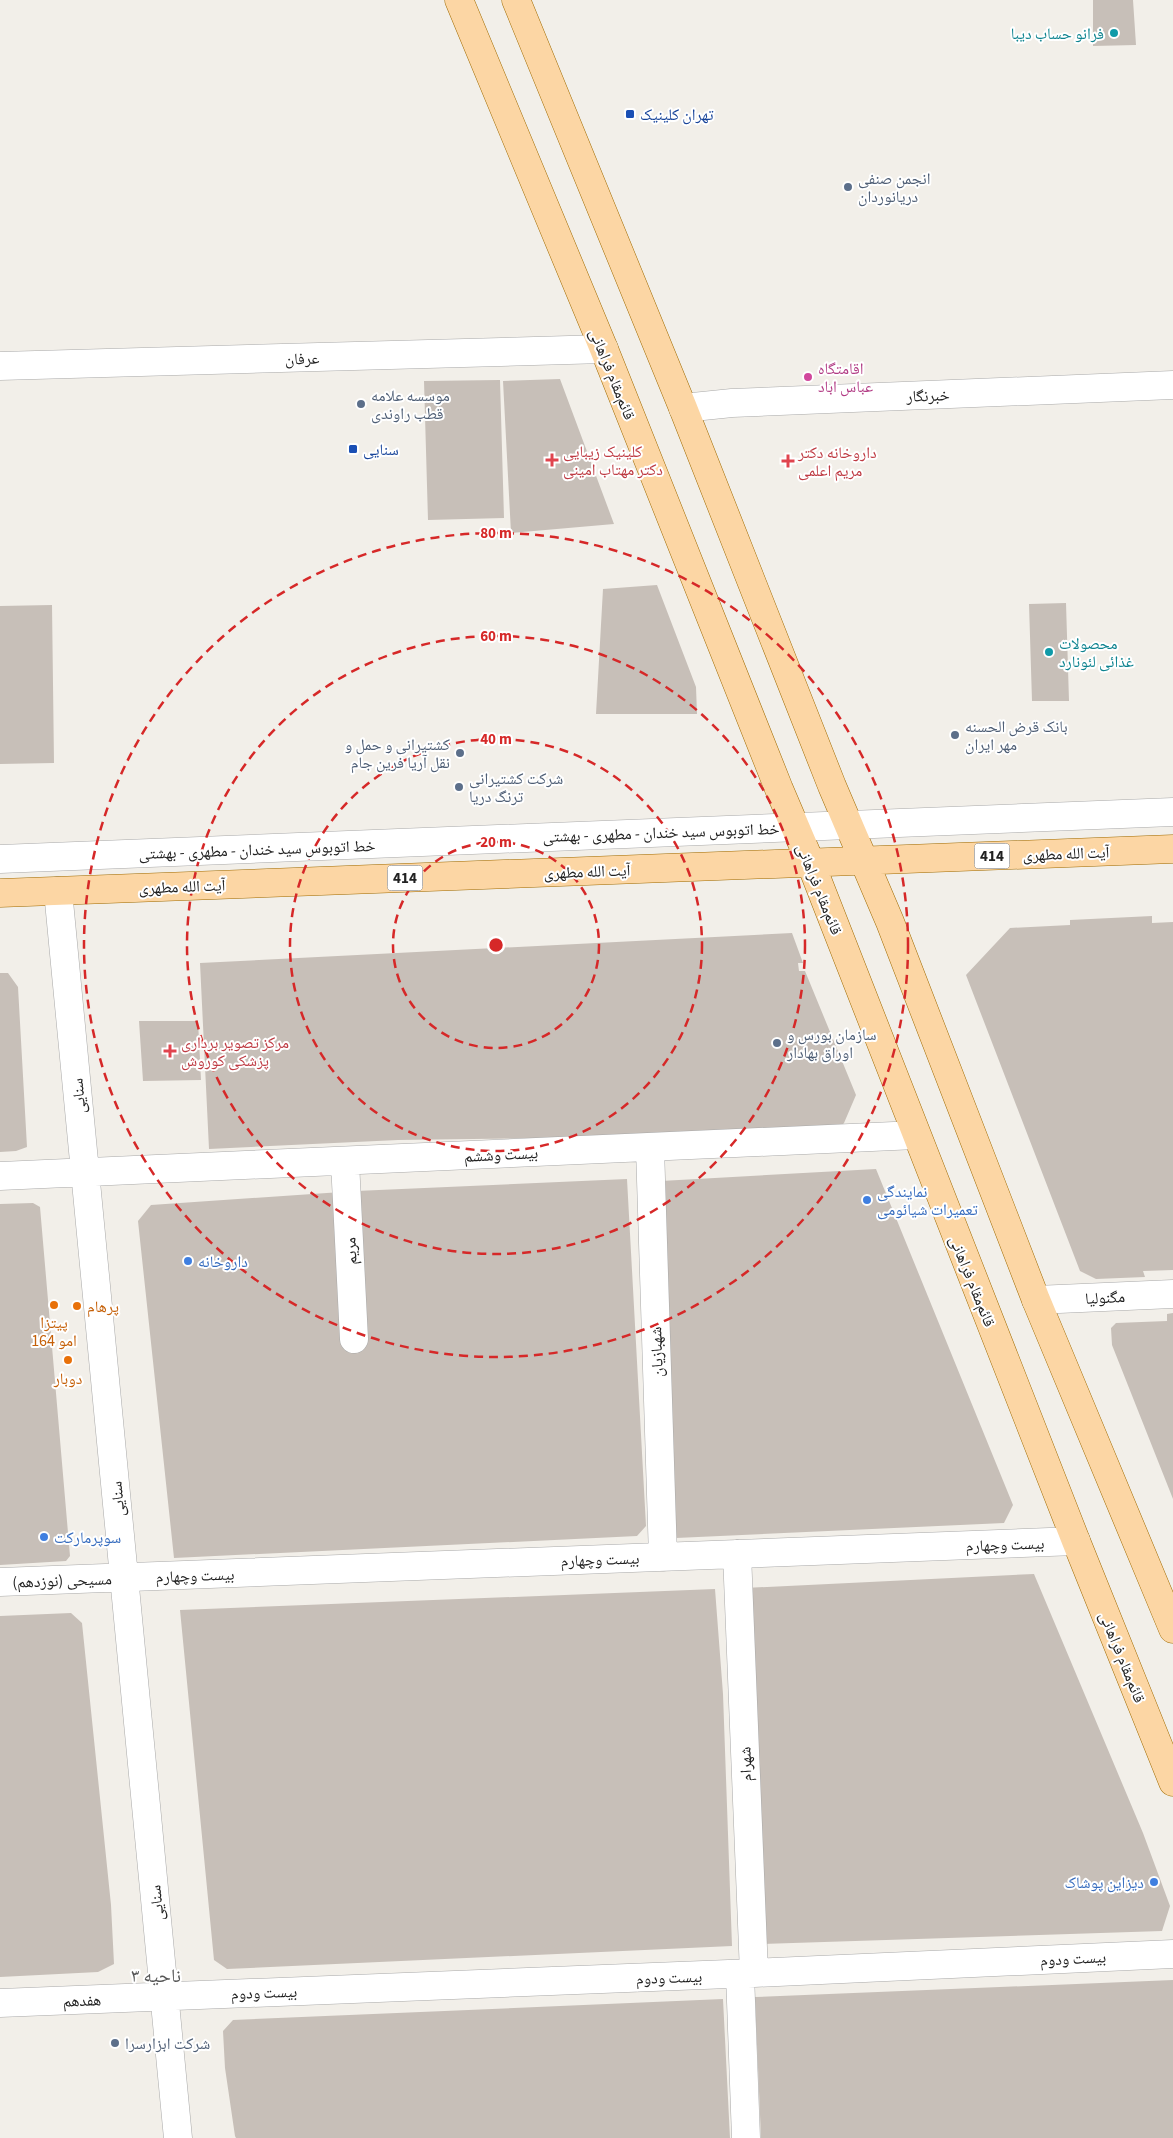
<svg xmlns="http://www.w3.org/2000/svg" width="1173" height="2138" font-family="'Source Sans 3','Noto Naskh Arabic',sans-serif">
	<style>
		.building { fill: #c7bfb8 }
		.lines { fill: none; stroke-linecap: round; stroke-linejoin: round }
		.minor-casing { stroke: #a9a9a9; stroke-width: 29 }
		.major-casing { stroke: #a06b00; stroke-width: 29 }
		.minor { stroke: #fff; stroke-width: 28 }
		.major { stroke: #fcd6a4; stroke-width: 28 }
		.ring { fill: none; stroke: #d62828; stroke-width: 2.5; stroke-dasharray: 9 6 }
		.culture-dot { fill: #0f9aa8; stroke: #fff; stroke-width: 2 }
		.transit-dot { fill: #1a4fb4; stroke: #fff; stroke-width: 2 }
		.service-dot { fill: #5c6f8a; stroke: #fff; stroke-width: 2 }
		.hotel-dot { fill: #d1479c; stroke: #fff; stroke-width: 2 }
		.health-dot { fill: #e0444e; stroke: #fff; stroke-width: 2 }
		.shop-dot { fill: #3f7fe0; stroke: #fff; stroke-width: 2 }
		.food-dot { fill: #e8710a; stroke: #fff; stroke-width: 2 }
		.labels { text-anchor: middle; stroke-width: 4; stroke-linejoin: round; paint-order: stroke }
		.shield { fill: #fff; stroke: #646464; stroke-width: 1 }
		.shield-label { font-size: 15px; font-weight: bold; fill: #222 }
		.culture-label { font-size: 16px; fill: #0d838f; stroke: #fff; text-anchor: end }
		.transit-label { font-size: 16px; fill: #164399; stroke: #fff; text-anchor: start }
		.service-label { font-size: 16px; fill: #4e5e75; stroke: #fff; text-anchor: start }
		.street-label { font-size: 16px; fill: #222; stroke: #fff }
		.hotel-label { font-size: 16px; fill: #b23c85; stroke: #fff; text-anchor: start }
		.health-label { font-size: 16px; fill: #be3a42; stroke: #fff; text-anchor: start }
		.shop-label { font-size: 16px; fill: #366cbe; stroke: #fff; text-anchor: start }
		.food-label { font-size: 16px; fill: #c56008; stroke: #fff }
		.quarter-label { font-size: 19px; fill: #555; stroke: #fff }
		.centre { fill: #d62828; stroke: #fff; stroke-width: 2.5 }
		.ring-label { font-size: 15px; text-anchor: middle; font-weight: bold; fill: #d62828; stroke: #fff; stroke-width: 4; stroke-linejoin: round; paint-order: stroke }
	</style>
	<rect width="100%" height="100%" fill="#f2efe9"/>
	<!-- building -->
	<path class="building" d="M1093,0H1133L1136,45L1093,46Z
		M560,379L614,524L511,533L503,381Z
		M500,380L504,518L428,520L424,381Z
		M657,585L696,687L697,714H596L603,589Z
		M1066,603L1069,701H1032L1029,604Z
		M52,605L54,763L0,764V606Z
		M1152,916V923L1173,922V1270L1143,1271L1145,1277L1096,1279L1080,1271L966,975L1010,928L1070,925V920Z
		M792,933L803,963H798L799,971H805L856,1095L844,1123L834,1134L398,1140L209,1149L200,963Z
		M0,973H8L18,987L27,1147L16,1151L0,1152Z
		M139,1021H198L201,1080L143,1081Z
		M876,1169L1013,1505L1004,1523L676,1538L661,1181Z
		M627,1179L646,1526L637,1536L174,1558L138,1221L151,1205L356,1191Z
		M33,1203L40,1207L70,1556L66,1561L0,1565V1204Z
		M1173,1313V1499L1112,1345L1111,1328L1116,1323L1167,1321V1314Z
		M1034,1574L1143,1833L1170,1906L1162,1931L760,1944L744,1588Z
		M715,1589L723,1694L732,1946L227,1969L214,1960L180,1610Z
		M71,1613L82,1623L111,1905L114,1964L98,1972L0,1977V1616Z
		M1173,1980V2138H761L755,1997Z
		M723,1999L730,2138H236L235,2136L225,2068L223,2031L233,2020Z"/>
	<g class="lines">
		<!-- minor casing -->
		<g class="minor-casing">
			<path id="minor" d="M0,366L604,349
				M683,408L732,403L1173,385
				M0,859L1173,812
				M58,891L178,2138
				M650,1148L663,1557
				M345,1162L354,1339
				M0,1176L916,1135
				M1036,1300L1173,1294
				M737,1554L754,1973
				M0,1582L1076,1541
				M740,1974L746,2138
				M0,2003L754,1973L1173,1954"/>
		</g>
		<!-- major casing -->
		<g class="major-casing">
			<path id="major" d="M459,0L604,349L779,789L811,864L1076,1541L1173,1782
				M516,0L683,408L832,786L890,922L1036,1300L1173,1629
				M0,893L1173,849"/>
		</g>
		<!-- minor -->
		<use href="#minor" class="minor"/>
		<!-- major -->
		<use href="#major" class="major"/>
	</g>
	<!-- distance rings -->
	<g class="ring">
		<circle cx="496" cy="945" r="103"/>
		<circle cx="496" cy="945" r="206"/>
		<circle cx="496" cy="945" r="309"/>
		<circle cx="496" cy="945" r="412"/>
	</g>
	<!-- markers -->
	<g class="culture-dot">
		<circle cx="1114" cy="33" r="5"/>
		<circle cx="1049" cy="652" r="5"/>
	</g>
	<g class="transit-dot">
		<rect x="625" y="109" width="10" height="10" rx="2.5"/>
		<rect x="348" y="444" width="10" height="10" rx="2.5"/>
	</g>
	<g class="service-dot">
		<circle cx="848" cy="187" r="5"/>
		<circle cx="361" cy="404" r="5"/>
		<circle cx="955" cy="735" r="5"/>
		<circle cx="460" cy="753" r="5"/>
		<circle cx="459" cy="787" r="5"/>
		<circle cx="777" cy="1043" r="5"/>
		<circle cx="115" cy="2043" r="5"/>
	</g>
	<circle class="hotel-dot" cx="808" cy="377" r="5"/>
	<g class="health-dot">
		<path d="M549.5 452.5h5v5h5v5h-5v5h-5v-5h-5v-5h5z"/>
		<path d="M785.5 453.5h5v5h5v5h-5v5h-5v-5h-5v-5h5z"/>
		<path d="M167.5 1043.5h5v5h5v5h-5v5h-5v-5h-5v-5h5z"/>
	</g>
	<g class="shop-dot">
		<circle cx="867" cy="1200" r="5"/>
		<circle cx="188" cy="1261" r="5"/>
		<circle cx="44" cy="1537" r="5"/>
		<circle cx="1154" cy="1882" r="5"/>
	</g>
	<g class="food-dot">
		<circle cx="54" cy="1305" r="5"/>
		<circle cx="77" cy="1306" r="5"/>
		<circle cx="68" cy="1360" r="5"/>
	</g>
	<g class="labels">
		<!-- shield labels -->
		<g class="shield">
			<rect x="974.5" y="843.5" width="35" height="25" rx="4"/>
			<rect x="387.5" y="865.5" width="35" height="25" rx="4"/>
		</g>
		<g class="shield-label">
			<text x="992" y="861">414</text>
			<text x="405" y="883">414</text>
		</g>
		<!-- culture labels -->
		<g class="culture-label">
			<text x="1104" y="39">فرانو حساب دیبا</text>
			<text x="1059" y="649" text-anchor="start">محصولات<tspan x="1059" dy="18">غذائی لئونارد</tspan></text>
		</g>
		<!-- transit labels -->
		<g class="transit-label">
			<text x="640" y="120">تهران کلینیک</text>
			<text x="363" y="455">سنایی</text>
		</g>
		<!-- service labels -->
		<g class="service-label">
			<text x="858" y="184">انجمن صنفی<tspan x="858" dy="18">دریانوردان</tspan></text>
			<text x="371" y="401">موسسه علامه<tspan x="371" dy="18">قطب راوندی</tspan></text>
			<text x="965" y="732">بانک قرض الحسنه<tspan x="965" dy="18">مهر ایران</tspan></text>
			<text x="450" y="750" text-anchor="end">کشتیرانی و حمل و<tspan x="450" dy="18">نقل آریا فرین جام</tspan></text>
			<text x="469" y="784">شرکت کشتیرانی<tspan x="469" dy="18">ترنگ دریا</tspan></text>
			<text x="787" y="1040">سازمان بورس و<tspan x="787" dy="18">اوراق بهادار</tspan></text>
			<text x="125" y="2049">شرکت ابزارسرا</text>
		</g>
		<!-- street labels -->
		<g class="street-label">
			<text transform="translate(302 358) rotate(-2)" y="6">عرفان</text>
			<text transform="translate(613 374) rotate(68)" y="6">قائم‌مقام فراهانی</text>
			<text transform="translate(928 395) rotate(-2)" y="6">خبرنگار</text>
			<text transform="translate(661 832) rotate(-2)" y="6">خط اتوبوس سید خندان - مطهری - بهشتی</text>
			<text transform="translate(257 849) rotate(-2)" y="6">خط اتوبوس سید خندان - مطهری - بهشتی</text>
			<text transform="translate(1066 853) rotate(-2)" y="6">آیت الله مطهری</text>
			<text transform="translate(587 871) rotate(-2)" y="6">آیت الله مطهری</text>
			<text transform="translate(182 886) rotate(-2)" y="6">آیت الله مطهری</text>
			<text transform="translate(820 889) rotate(68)" y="6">قائم‌مقام فراهانی</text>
			<text transform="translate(78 1096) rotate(-95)" y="6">سنایی</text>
			<text transform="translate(501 1154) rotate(-3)" y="6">بیست وششم</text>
			<text transform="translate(350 1251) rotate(-93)" y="6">مریم</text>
			<text transform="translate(973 1281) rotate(68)" y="6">قائم‌مقام فراهانی</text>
			<text transform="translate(1105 1297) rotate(-3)" y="6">مگنولیا</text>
			<text transform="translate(656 1352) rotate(-92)" y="6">شهبازیان</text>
			<text transform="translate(117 1499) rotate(-95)" y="6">سنایی</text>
			<text transform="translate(1005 1544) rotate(-2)" y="6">بیست وچهارم</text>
			<text transform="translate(600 1559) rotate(-2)" y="6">بیست وچهارم</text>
			<text transform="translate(195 1575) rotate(-2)" y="6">بیست وچهارم</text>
			<text transform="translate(62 1580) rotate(-2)" y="6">مسیحی (نوزدهم)</text>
			<text transform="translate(1123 1657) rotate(68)" y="6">قائم‌مقام فراهانی</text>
			<text transform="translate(745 1764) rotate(-92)" y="6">شهرام</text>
			<text transform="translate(156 1903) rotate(-96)" y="6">سنایی</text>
			<text transform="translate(1073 1958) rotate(-3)" y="6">بیست ودوم</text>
			<text transform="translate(669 1977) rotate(-2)" y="6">بیست ودوم</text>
			<text transform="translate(264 1992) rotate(-2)" y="6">بیست ودوم</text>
			<text transform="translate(82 2000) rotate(-2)" y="6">هفدهم</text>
		</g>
		<!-- hotel labels -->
		<g class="hotel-label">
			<text x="818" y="374">اقامتگاه<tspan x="818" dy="18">عباس اباد</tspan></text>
		</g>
		<!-- health labels -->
		<g class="health-label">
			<text x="563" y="457">کلینیک زیبایی<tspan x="563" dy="18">دکتر مهتاب امینی</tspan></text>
			<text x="798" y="458">داروخانه دکتر<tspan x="798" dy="18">مریم اعلمی</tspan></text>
			<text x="181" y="1048">مرکز تصویر برداری<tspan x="181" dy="18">پزشکی کوروش</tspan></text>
		</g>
		<!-- shop labels -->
		<g class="shop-label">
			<text x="877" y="1197">نمایندگی<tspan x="877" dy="18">تعمیرات شیائومی</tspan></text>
			<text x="198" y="1267">داروخانه</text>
			<text x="54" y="1543">سوپرمارکت</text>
			<text x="1144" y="1888" text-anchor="end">دیزاین پوشاک</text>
		</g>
		<!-- food labels -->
		<g class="food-label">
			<text x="87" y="1312" text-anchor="start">پرهام</text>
			<text x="54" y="1328">پیتزا<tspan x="54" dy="18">امو 164</tspan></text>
			<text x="68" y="1384">دوبار</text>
		</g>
		<!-- quarter labels -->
		<g class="quarter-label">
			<text x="156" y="1982">ناحیه ۳</text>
		</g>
	</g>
	<circle cx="496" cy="945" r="8" class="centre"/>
	<g class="ring-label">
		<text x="496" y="538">80 m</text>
		<text x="496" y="641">60 m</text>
		<text x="496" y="744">40 m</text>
		<text x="496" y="847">20 m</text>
	</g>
</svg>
